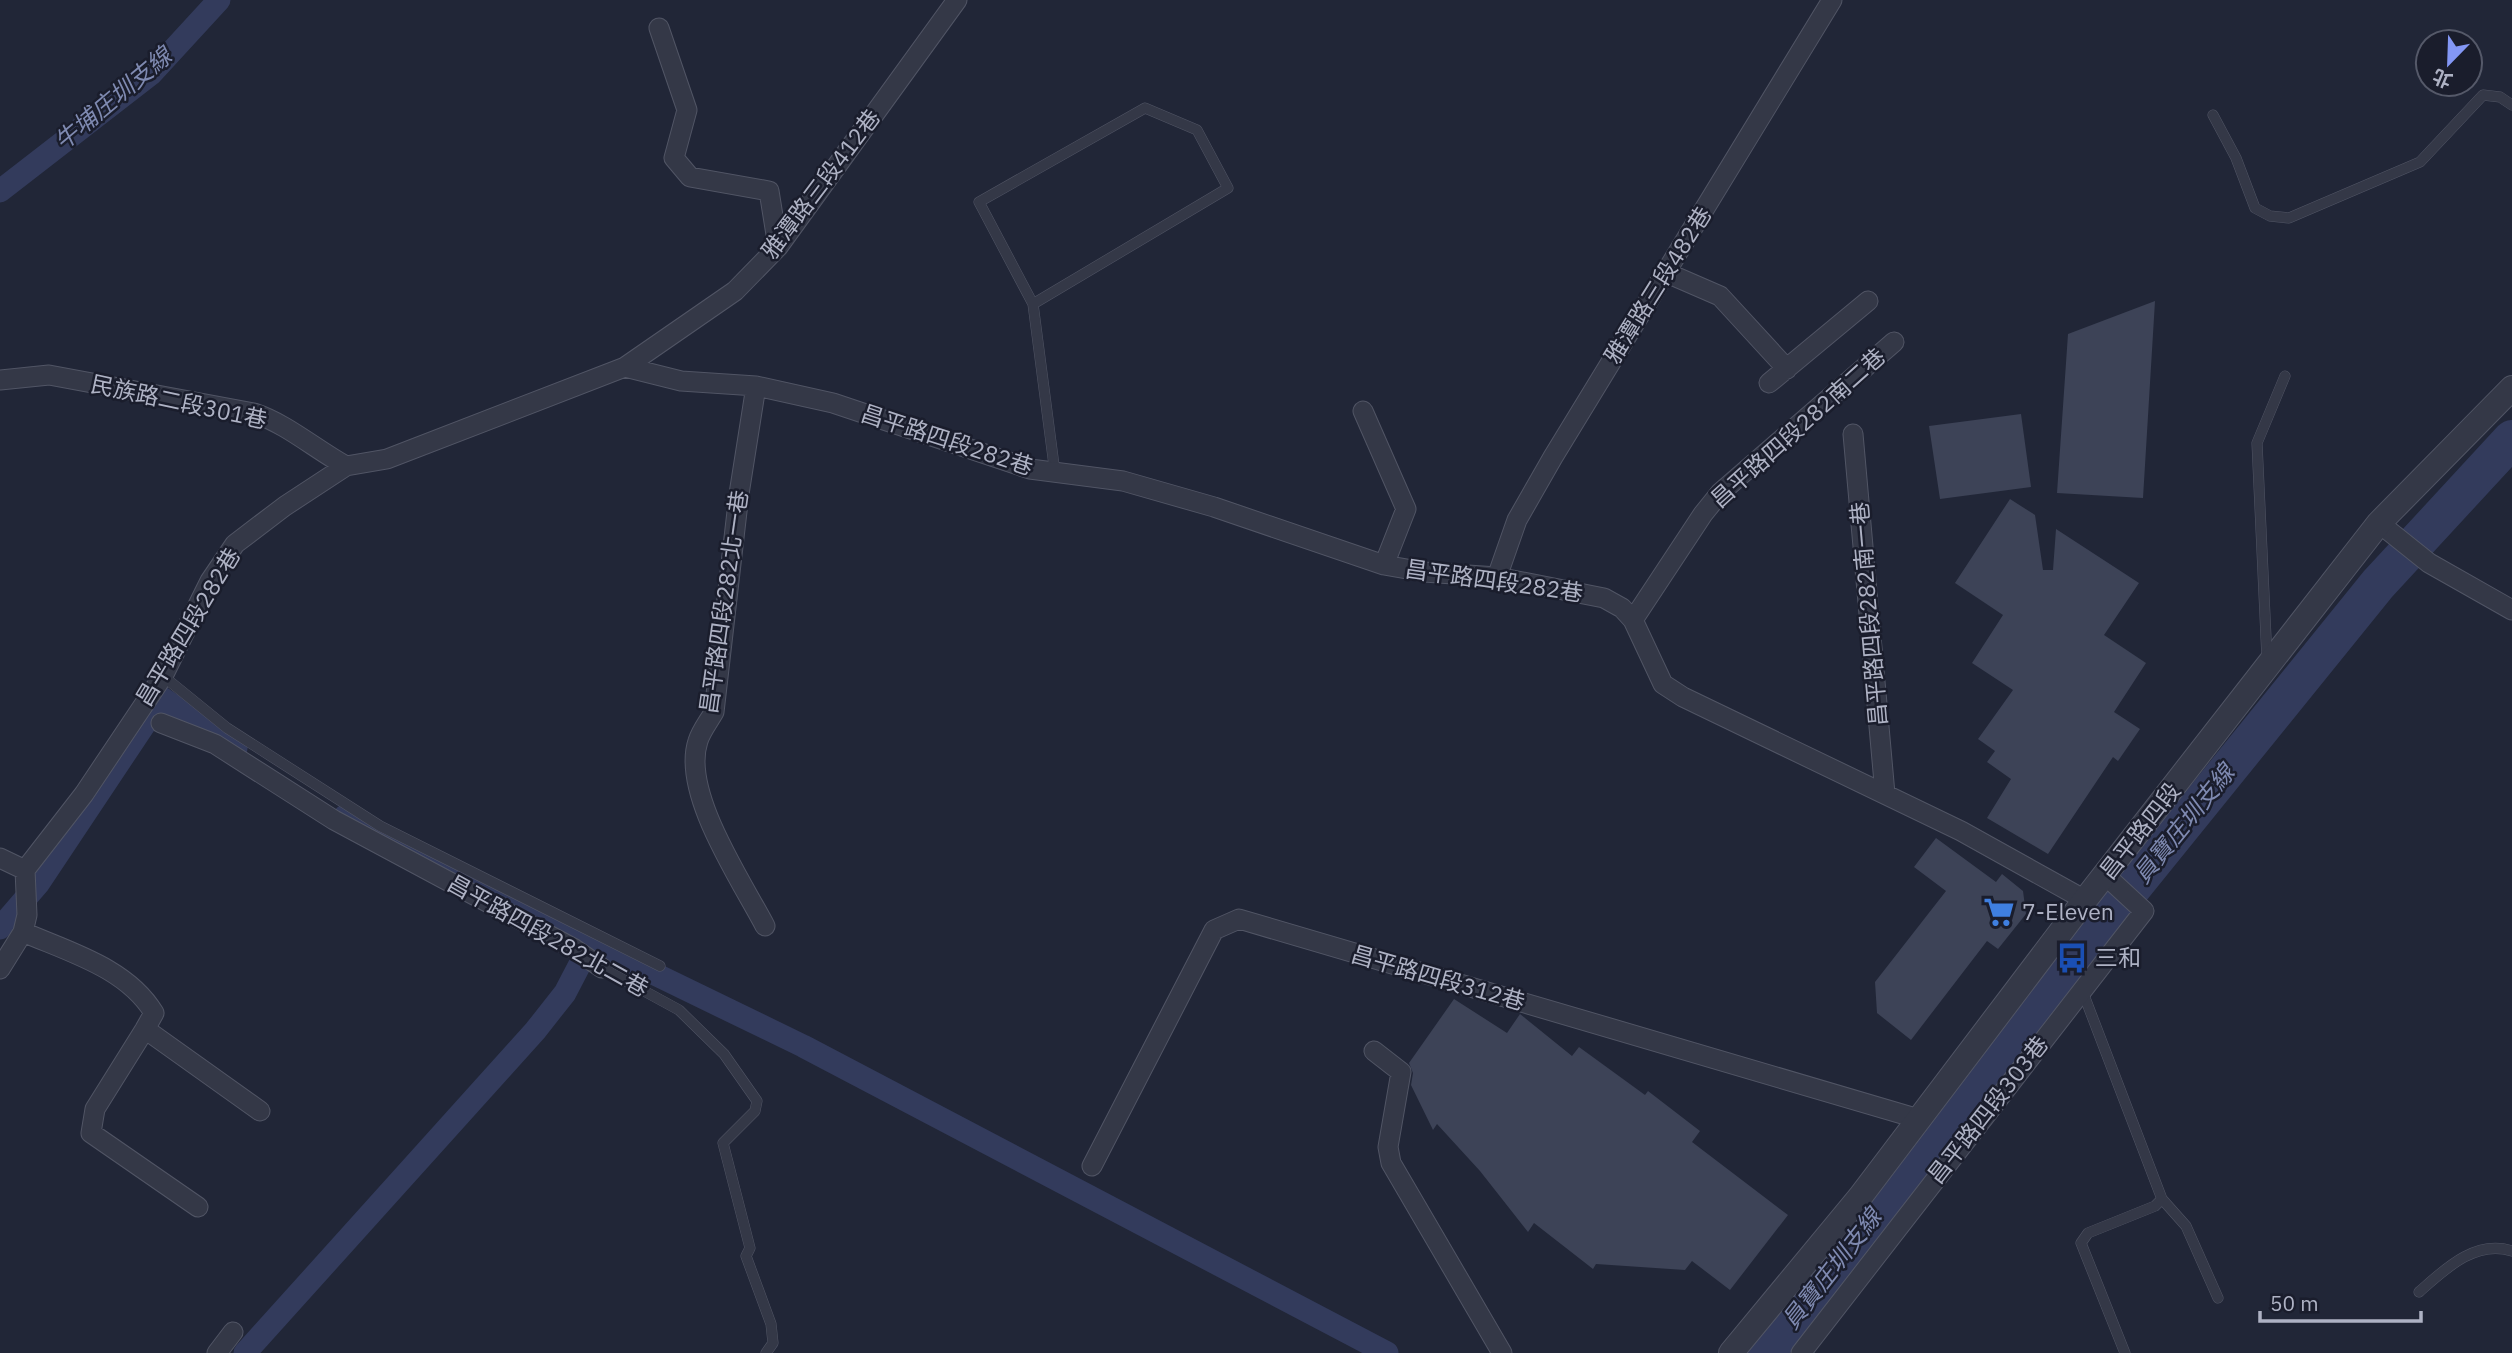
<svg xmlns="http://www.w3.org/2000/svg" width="2512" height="1353" font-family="'IBM Plex Sans','Noto Sans TC',sans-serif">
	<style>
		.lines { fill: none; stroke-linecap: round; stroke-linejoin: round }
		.canal { stroke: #333b5c; stroke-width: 23 }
		.river { stroke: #333b5c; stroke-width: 38 }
		.building { fill: #3d4357 }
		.service-casing { stroke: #515565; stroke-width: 11 }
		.minor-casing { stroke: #515565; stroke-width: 21 }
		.tertiary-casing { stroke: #515565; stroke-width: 26 }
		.service { stroke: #343847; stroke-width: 10 }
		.minor { stroke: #343847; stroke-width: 19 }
		.tertiary { stroke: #343847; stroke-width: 24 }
		.labels { text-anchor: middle; stroke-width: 5; stroke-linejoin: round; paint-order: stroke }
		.street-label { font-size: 23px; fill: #aeb2c4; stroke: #1a1d2c }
		.poi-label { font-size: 23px; fill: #aeb2c4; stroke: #1a1d2c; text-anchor: start }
		.water-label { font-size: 24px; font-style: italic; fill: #7f8ab1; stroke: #1a1d2c }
	</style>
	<rect width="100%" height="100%" fill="#212637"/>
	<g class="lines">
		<!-- canal -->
		<path class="canal" d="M0,191L151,74L219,0
			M345,816L591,943L803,1046L1387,1353
			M0,928L38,884L162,698L236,748
			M245,1353L535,1031L565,993L591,943"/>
		<!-- river -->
		<path class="river" d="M1766,1353L2090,940L2378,584L2512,439"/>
	</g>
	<!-- building -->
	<path class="building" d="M2155,301L2143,498L2057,493L2068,334Z
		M2021,414L2031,487L1940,499L1929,426Z
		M2010,499L2035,515L2043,570H2053L2056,529L2139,583L2104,635L2146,663L2114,712L2140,729L2118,761L2113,757L2048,854L1987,818L2011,779L1987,762L1995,751L1978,739L2013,690L1972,663L2003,615L1955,583Z
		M1936,838L1996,882L2002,874L2023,891L2026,914L1998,949L1987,941L1911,1040L1877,1013L1875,982L1946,891L1914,867Z
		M1454,999L1507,1033L1520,1014L1572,1056L1579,1047L1645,1095L1648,1091L1700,1131L1692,1142L1788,1215L1730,1290L1692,1261L1685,1270L1596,1264L1593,1269L1534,1223L1528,1232L1480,1171L1437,1124L1433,1130L1411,1085L1413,1073L1409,1063Z"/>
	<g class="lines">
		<!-- service casing -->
		<g class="service-casing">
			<path id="service" d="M2213,115L2236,158L2255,208L2270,216L2289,218L2420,162L2483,95L2500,97L2512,105
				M1033,304L1228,188L1197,130L1145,108L979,202L1033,304L1055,473
				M2267,659L2257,443L2285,376
				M163,676L227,728L380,826L660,966
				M602,968L679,1010L724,1054L757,1101L755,1111L723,1143L750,1248L746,1256L771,1324L773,1343L766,1353
				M2082,990L2162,1199L2155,1206L2088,1233L2081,1243L2125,1353
				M2162,1199L2186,1226L2218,1298
				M2419,1292C2444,1270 2475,1239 2512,1251"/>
		</g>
		<!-- minor casing -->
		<g class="minor-casing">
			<path id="minor" d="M659,28L687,110L674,158L690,177L769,191L778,247
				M1667,273L1720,296L1787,369
				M625,367L735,291L778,247L957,0
				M0,380L49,375L254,413C287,424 315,449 346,466
				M1769,383L1868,301
				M756,386L739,494L714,712C709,721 701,731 698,741C681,792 741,880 765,926
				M1363,411L1406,509L1384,565
				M1853,434L1885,794
				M2379,523L2429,563L2512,610
				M1497,577L1517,520L1553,457L1832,0
				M1633,620L1703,514L1720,493L1894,342
				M161,723L215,744L334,820L573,948L602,968
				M0,858L25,870
				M23,932C69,952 127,968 154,1013L145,1029L260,1111
				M0,969L23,932L27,915L25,870L84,794L163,676L210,581L235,544L285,506L346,466L387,459L625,367L681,381L756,386L833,403L1030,469L1123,481L1214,507L1384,565L1424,572L1497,577L1604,598L1622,608L1633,620L1663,684L1683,697L1961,831L2085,900
				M145,1029L95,1109L91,1133L198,1207
				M1374,1051L1401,1072L1388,1147L1391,1163L1502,1353
				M1092,1166L1214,930L1239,919L1919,1119
				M217,1353L233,1332
				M1801,1353L2144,911L2105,875"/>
		</g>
		<!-- tertiary casing -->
		<g class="tertiary-casing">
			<path id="tertiary" d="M1731,1353L1860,1197L2085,900L2379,523L2512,388"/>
		</g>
		<!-- service -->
		<use href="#service" class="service"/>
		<!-- minor -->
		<use href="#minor" class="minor"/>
		<!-- tertiary -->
		<use href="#tertiary" class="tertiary"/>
	</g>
	<!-- icons -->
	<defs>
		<g id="supermarket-bare" transform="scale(2.415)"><path d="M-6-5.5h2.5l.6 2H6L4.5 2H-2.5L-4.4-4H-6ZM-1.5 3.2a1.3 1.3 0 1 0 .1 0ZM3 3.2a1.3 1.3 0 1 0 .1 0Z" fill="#3f7fe0" stroke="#1a1d2c" stroke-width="2.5" paint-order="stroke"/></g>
		<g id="bus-bare" transform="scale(2.415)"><path d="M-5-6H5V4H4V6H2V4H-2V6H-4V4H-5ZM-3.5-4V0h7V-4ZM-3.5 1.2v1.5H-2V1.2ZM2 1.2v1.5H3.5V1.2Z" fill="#1a4fb4" stroke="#1a1d2c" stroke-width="2.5" paint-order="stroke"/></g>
	</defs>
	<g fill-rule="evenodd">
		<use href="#supermarket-bare" x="1999" y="912"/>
		<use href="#bus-bare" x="2072" y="958"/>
	</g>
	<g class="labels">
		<!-- street labels -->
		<g class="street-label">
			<text transform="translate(821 184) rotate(-53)" y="8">雅潭路三段412巷</text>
			<text transform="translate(1658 285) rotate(-58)" y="8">雅潭路三段482巷</text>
			<text transform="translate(179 402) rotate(12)" y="8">民族路二段301巷</text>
			<text transform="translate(1798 428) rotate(-42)" y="8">昌平路四段282南二巷</text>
			<text transform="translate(947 440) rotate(18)" y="8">昌平路四段282巷</text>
			<text transform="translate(1494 581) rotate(8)" y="8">昌平路四段282巷</text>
			<text transform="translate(724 602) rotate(-82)" y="8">昌平路四段282北一巷</text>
			<text transform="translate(1869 614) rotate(-95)" y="8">昌平路四段282南一巷</text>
			<text transform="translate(188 627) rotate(-59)" y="8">昌平路四段282巷</text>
			<text transform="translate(2140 831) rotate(-52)" y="8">昌平路四段</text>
			<text transform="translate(548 936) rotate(29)" y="8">昌平路四段282北二巷</text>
			<text transform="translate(1438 978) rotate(16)" y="8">昌平路四段312巷</text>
			<text transform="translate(1988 1110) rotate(-52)" y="8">昌平路四段303巷</text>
		</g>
		<!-- poi labels -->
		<g class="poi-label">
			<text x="2022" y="920">7-Eleven</text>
			<text x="2095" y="966">三和</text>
		</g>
		<!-- water labels -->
		<g class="water-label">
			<text transform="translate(113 99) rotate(-40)" y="8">牛埔庄圳支線</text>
			<text transform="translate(2184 824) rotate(-51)" y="8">員寶庄圳支線</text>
			<text transform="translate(1832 1269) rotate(-52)" y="8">員寶庄圳支線</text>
		</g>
	</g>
	<!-- north arrow -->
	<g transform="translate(2449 63) rotate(203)"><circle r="33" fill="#1a1d2c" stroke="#555969" stroke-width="2"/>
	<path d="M0-5L12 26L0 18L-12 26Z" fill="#8397f5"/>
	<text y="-10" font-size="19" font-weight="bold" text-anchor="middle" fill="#aeb2c4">北</text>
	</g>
	<!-- scale -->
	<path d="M2260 1311v10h161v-10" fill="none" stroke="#aeb2c4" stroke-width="3.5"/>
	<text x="2270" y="1311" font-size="21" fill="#aeb2c4" stroke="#1a1d2c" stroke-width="5" paint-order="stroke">50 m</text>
</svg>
